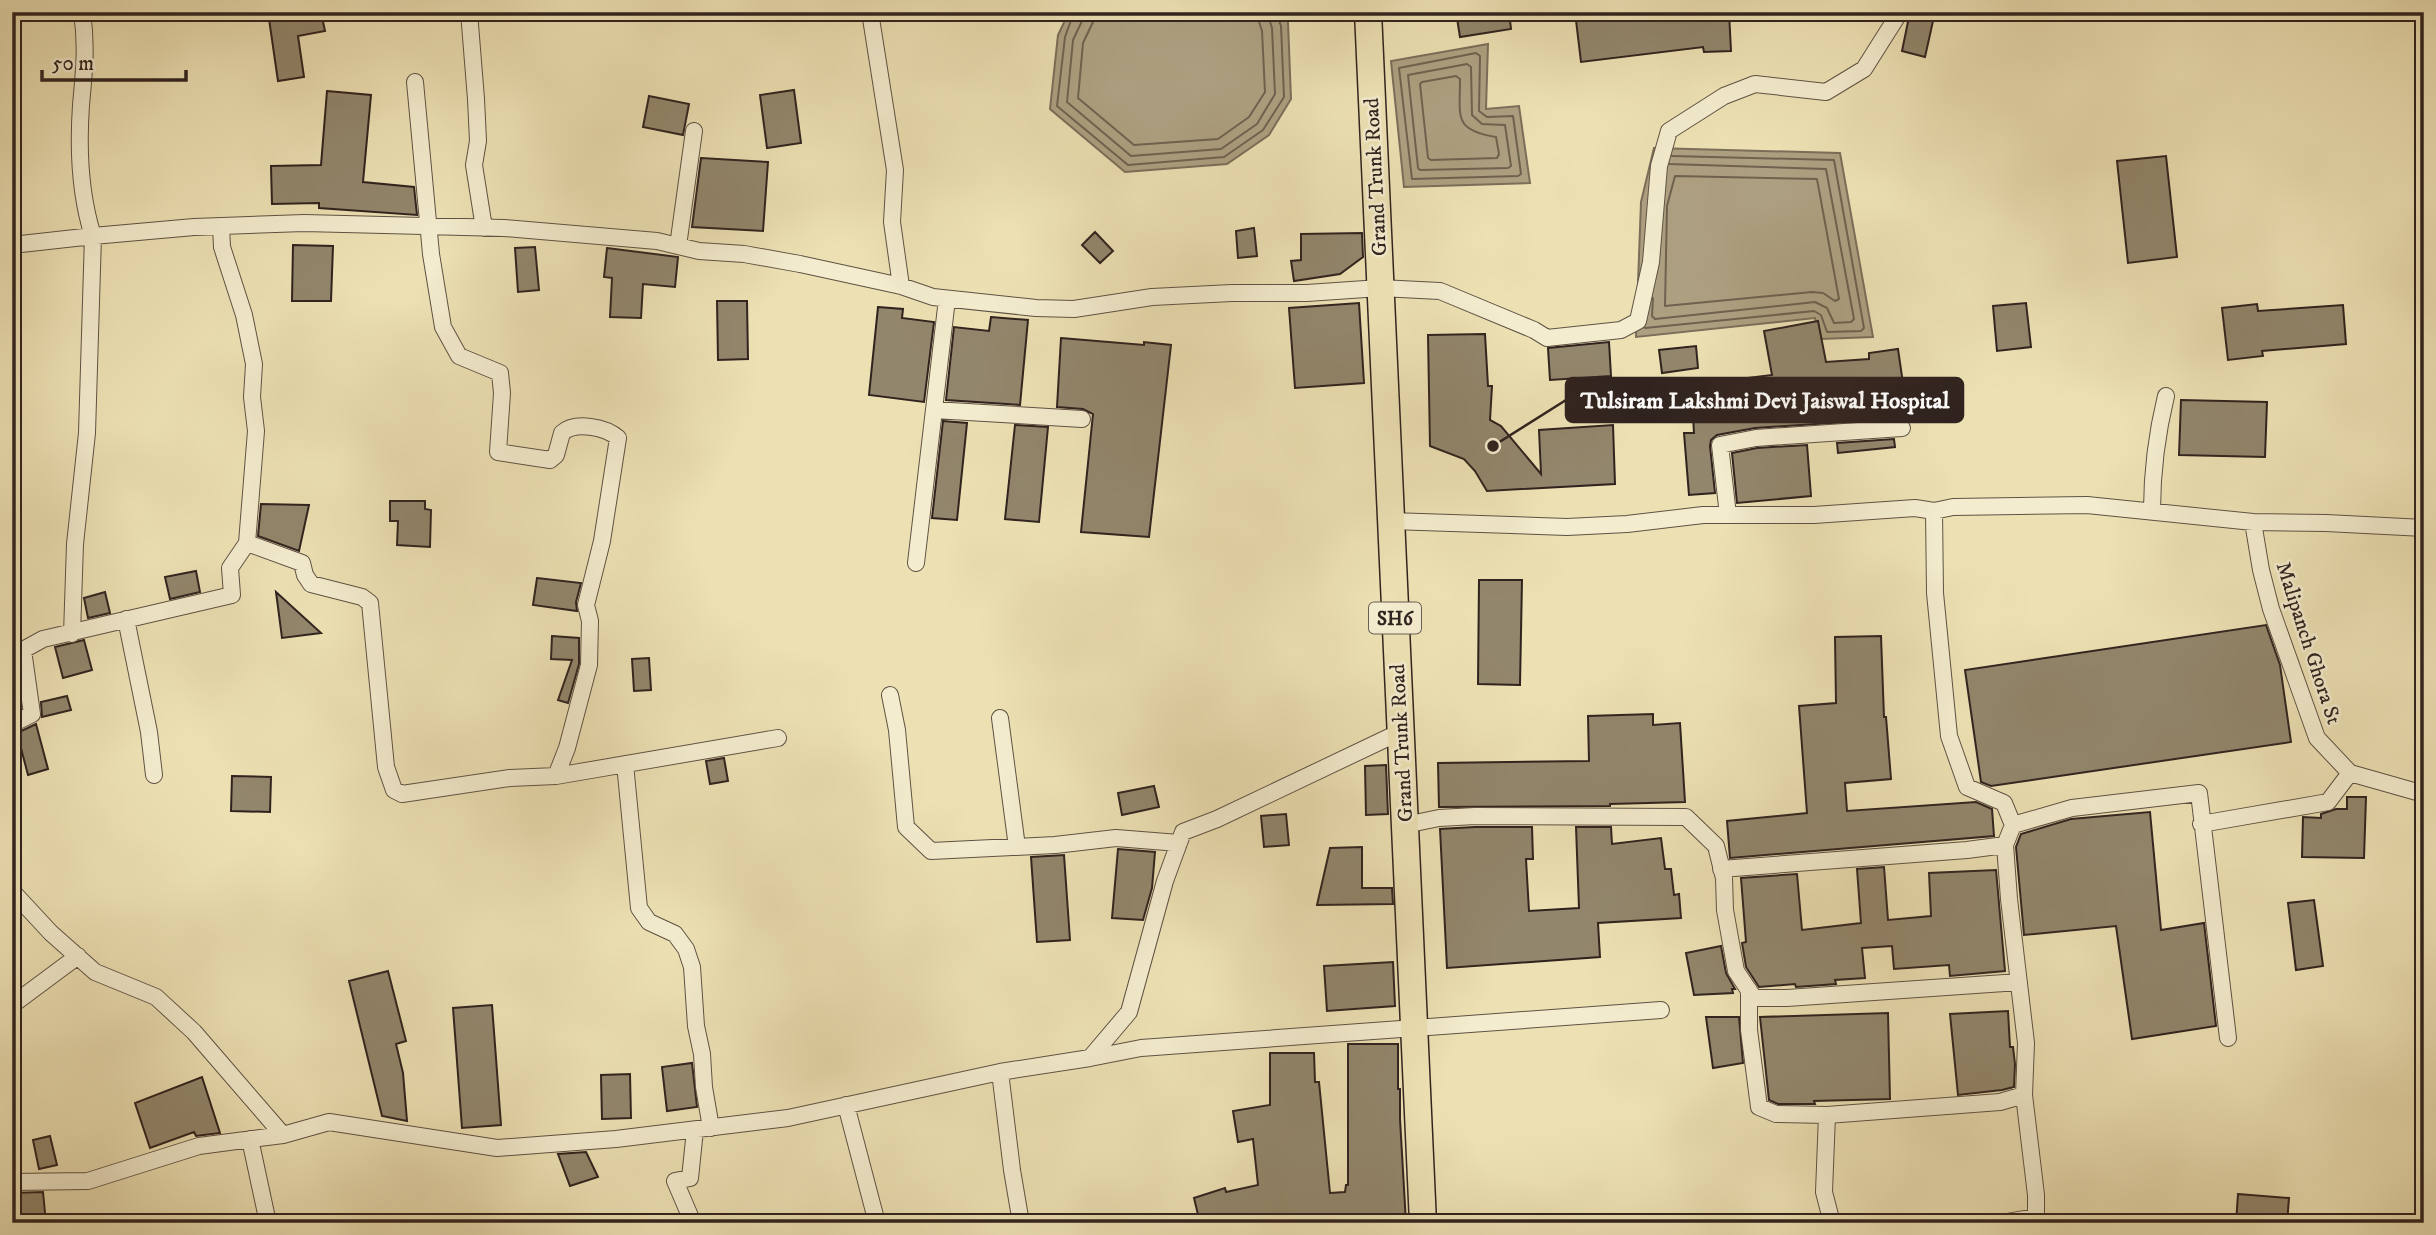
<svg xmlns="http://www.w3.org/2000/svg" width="2436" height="1235" font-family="'IM FELL DW Pica',serif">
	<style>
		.water { fill: #ada081; stroke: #7b6e5a; stroke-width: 2 }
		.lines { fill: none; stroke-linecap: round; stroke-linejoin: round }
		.shore { stroke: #6e6250; stroke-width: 2 }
		.building { fill: #92866c; stroke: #30231f; stroke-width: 2 }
		.minor-casing { stroke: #5f5244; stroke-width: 18 }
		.primary-casing { stroke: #30231f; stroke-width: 29 }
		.minor { stroke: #f3ecce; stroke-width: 16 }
		.primary { stroke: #ede1b4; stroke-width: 26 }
		.labels { text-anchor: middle; stroke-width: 5; stroke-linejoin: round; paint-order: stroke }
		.shield { fill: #f3ecce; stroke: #6a5f54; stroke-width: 2 }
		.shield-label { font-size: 19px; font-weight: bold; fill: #30231f }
		.street-label { font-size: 21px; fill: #30231f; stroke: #f3ecce }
		.leader { fill: none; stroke: #30231f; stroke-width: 2.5 }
		.callout-dot { fill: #30231f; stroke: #f3ecce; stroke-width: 2.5 }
		.callout { fill: #30231f; stroke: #30231f; stroke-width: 2.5 }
		.callout-label { font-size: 23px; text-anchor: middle; font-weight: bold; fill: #fff }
	</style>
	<rect width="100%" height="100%" fill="#ede1b4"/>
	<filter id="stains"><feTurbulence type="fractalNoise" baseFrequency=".00286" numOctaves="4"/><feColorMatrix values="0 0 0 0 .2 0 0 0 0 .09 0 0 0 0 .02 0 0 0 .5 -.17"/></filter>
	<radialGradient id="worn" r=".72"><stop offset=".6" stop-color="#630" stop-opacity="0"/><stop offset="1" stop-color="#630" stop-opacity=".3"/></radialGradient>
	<!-- water -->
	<path class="water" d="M1069,12H1281L1288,22L1291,99L1269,135L1227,164L1125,172L1050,109L1058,35Z
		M1488,44L1486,109L1519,106L1530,183L1404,187L1391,61Z
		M1654,148L1840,153L1873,337L1820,339L1815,318L1636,337L1641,202Z"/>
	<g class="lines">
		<!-- shore -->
		<path class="shore" d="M1074,12L1065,37L1057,106L1128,165L1224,157L1263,130L1284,97L1281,26L1276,12
			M1083,12L1082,21L1073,40L1067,102L1131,156L1221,149L1257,124L1275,94L1272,28L1267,12
			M1094,12L1093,22L1083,43L1078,98L1134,145L1218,139L1249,117L1265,92L1262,31L1256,12
			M1476,53L1480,56L1479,111L1487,117L1513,116L1521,174L1518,176L1412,179L1399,68Z
			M1467,64L1471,67L1472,115L1482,124L1505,125L1511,166L1508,168L1420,170L1418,168L1408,75Z
			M1456,76L1460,79C1460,117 1453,130 1496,137L1499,154L1497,158L1431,160L1428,158L1420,84L1422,82Z
			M1675,176L1817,179L1839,299L1835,301L1823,293L1812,292L1665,306L1667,206Z
			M1653,298L1652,316L1655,319L1815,302L1827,308L1834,323L1851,322L1854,319L1826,169L1669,164
			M1645,328L1814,311L1821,315L1827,332L1861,331L1864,328L1834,160L1672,156"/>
	</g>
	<!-- building -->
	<path class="building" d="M268,12H321L325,31L298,36L304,77L278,81Z
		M1456,12H1509L1511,29L1460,37Z
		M1575,12H1729L1731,51L1704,52L1703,47L1581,62Z
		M1910,12H1935L1925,57L1902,51Z
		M794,90L801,143L767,148L760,95Z
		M327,91L371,95L363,182L414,187L417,215L319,208V203L272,204L271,166L321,165Z
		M649,96L689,104L683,135L643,127Z
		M2166,156L2177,257L2128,263L2117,161Z
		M701,158L768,162L763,231L692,227Z
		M1254,228L1257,256L1238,258L1236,231Z
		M1095,232L1113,251L1100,263L1082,245Z
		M1362,233L1363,257L1340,274L1294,281L1291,261L1301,260V234Z
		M293,245L333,246L331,301H292Z
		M535,247L539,290L518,292L515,248Z
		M607,248L678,257L675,287L643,284L641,318L610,317L612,278L604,277Z
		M717,301H747L748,359L718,360Z
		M1359,303L1364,383L1295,388L1289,308Z
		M2026,303L2031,347L1997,351L1993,306Z
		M2257,304L2258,311L2343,305L2346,344L2262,351L2263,356L2228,360L2222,308Z
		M878,307L903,309L902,318L934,322L924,402L869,395Z
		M991,317L1028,320L1020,405L946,400L954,327L989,331Z
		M1818,321L1826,362L1869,359V353L1898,349L1908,418L1755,428L1717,435L1711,440L1710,446L1715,493L1689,495L1684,433H1694L1693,416L1726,413L1722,381L1772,375L1764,331Z
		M1485,334L1488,386H1492L1490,420L1501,426L1541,474L1539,430L1613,425L1615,484L1487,491L1475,471L1464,459L1430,446L1428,335Z
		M1061,338L1144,345V342L1171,345L1149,537L1081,532L1093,414L1083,409L1057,407Z
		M1609,342L1611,376L1550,380L1548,348Z
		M1696,346L1698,368L1662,373L1659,350Z
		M2181,400L2267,402L2265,457L2179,455Z
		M943,421L967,423L957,520L932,518Z
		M1015,425L1048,427L1039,522L1005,519Z
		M1894,439L1895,447L1838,453L1837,443Z
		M1807,445L1811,496L1737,503L1732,453L1757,448Z
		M390,501H425V509L431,510L430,547L397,545L398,521H390Z
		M261,504L309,505L299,551L258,536Z
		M196,571L200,592L170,599L165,577Z
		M537,578L581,583L576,602L577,611L533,605Z
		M1479,580H1522L1520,685L1478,684Z
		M105,592L110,613L88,618L84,598Z
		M276,592L321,633L282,638Z
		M2266,625L2280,665L2291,742L1991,786L1981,782L1965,670Z
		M552,636L579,638V664L568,703L558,700L572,660L551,659Z
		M1881,636L1884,717H1886L1891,779L1845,783L1847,811L1976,802L1992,809L1994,836L1730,858L1727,821L1807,813L1799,706L1836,703L1835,637Z
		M84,640L92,670L63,678L55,647Z
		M649,658L651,690L634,691L632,659Z
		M12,662H14L21,708L13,712Z
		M67,696L71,710L42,717L41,702Z
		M1653,714V725L1680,723L1685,802L1610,804V806L1439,807L1438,763L1589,761L1588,716Z
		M36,724L48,769L28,775L17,733Z
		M724,758L728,781L710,784L706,761Z
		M1386,765L1388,814L1366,815L1365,766Z
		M232,776L271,777L270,812L231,811Z
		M1154,786L1159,807L1122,815L1118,793Z
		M2347,797H2366L2364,858L2302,857L2303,817L2321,818V814L2336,809H2347Z
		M2150,812L2161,930L2204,923L2216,1026L2132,1039L2116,926L2024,935L2016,847L2021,834L2071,819Z
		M1286,814L1289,845L1264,847L1261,816Z
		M1475,827H1532L1533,859H1526L1529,911L1579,908L1576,827H1611L1612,844L1661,838L1665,869H1671L1674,895L1679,894L1681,918L1598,923L1600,957L1447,968L1440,829Z
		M1362,847V888H1392L1393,904L1317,905L1330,848Z
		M1118,849L1155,852L1152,888L1143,920L1112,918Z
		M1064,855L1070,940L1037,942L1031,857Z
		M1884,867L1888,920L1931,916L1929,873L1996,870L2005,971L1950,976L1949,965L1894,969L1892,946L1862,948L1865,978L1835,980L1836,984L1796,987L1795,984L1759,987L1746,967L1742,943L1746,942L1741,878L1797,874L1802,930L1861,923L1857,869Z
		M2314,900L2323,966L2296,970L2288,903Z
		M1721,946L1726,973L1735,989H1732L1733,993L1694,995L1686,953Z
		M1393,962L1395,1006L1327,1011L1324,966Z
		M388,971L406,1041L396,1044L403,1073L407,1121L382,1116L349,981Z
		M492,1005L501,1125L462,1128L453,1008Z
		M2008,1011L2010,1047H2013L2015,1064L2014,1087L2002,1090L1958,1095L1950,1014Z
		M1888,1013L1890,1099L1814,1101L1815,1104H1778L1769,1100L1760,1017Z
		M1706,1017H1739L1743,1063L1713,1068Z
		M1348,1044H1398V1089H1400V1119L1406,1223H1239V1219L1221,1223H1200L1194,1198L1225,1188L1226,1192L1258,1185L1253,1139L1238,1142L1233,1111L1270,1105V1053H1314L1315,1082H1319L1330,1193L1345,1192L1346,1185H1348Z
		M692,1063L697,1107L667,1111L662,1067Z
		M630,1074L631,1118L602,1119L601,1075Z
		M202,1077L220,1133L196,1136L194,1132L150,1148L135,1103Z
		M50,1136L57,1165L39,1169L33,1140Z
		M586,1152L598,1177L570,1186L558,1154Z
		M43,1192L46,1223H12V1193Z
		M2238,1194L2289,1198L2287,1223H2236Z"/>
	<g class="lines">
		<!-- minor casing -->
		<g class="minor-casing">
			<path id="minor" d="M82,12C87,46 84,72 81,105C78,148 80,195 93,236L194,227L304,223L504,228L657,241L699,251L744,254L800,264L901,286L933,297L1036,308L1074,309L1152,297L1232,293H1307L1380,288L1440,291L1534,330L1547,338L1621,330L1638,321L1651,262L1659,166L1669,131L1724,96L1755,84L1826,92L1864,69L1900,12
				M469,12L476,99L478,141L474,165L484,228
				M870,12L895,170L892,222L901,286
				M415,82L431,254L443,327L459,356L500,373L502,393L498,452L550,460L556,455L562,433C575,421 606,427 618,438L602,541L586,605L590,621L589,665L567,748L556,776
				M12,245L93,236L87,433L75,544L72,634
				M678,246L694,131
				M934,410L1082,419
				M1934,511L1935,593L1949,736L1967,787L2004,803L2013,825
				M2152,511C2152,473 2157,433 2166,396
				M1728,515L1720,445L1756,438L1902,428
				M1391,521L1567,527L1627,524L1703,515H1814L1915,508L1934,511L1953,507L2087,505L2253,522L2326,523L2424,528
				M2253,522L2261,570L2271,609L2317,738L2350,773L2424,794
				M247,543L302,563L305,575L311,584L362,597L370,603L386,767L394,790L402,794L510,778L556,776L778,738
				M916,563L947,299
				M126,619L149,732L154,775
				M890,695L897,730L906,827L931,851L1055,845L1116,838L1179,843
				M1000,718L1017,847
				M12,724L32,714L23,650L43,639L232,595L230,568L247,543L256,431L252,397L254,364L244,315L222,247L221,227
				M625,764L639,908L649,922L675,934L686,949L692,967L696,1026L702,1054L704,1087L711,1128
				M2201,824L2328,802L2350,773
				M1405,825L1439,818L1475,816L1686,817L1716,846L1724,878L1725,910L1736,971L1754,998H1787L2019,982
				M2005,845L2013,825L2072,808L2199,793L2228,1038
				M1721,869L1967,850L2005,845L2009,899L2026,1043L2024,1095L2000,1102L1827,1115L1776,1114L1759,1107L1749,1030V990
				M12,891L51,933L95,972L156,997L194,1032L283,1135
				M12,1005L78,956
				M1090,1058L1141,1048L1661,1010
				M1000,1072L1012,1170L1021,1223
				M846,1105L877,1223
				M1827,1115L1824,1192L1832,1223
				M250,1139L268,1223
				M12,1182L88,1181L199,1146L283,1135L329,1122L497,1148L616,1139L788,1118L1000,1072L1090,1058L1129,1012L1165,881L1183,832L1217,819L1400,732
				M693,1223L675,1181L690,1178L695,1130
				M2001,1223L2036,1217V1195L2024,1095"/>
		</g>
		<!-- primary casing -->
		<g class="primary-casing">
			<path id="primary" d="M1368,12L1423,1223"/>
		</g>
		<!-- minor -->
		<use href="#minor" class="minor"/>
		<!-- primary -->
		<use href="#primary" class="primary"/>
	</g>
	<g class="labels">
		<!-- shield labels -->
		<rect class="shield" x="1369" y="602.5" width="52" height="31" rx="5"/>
		<g class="shield-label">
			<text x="1395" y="625">SH6</text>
		</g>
		<!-- street labels -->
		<g class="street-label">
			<text transform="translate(1375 177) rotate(-93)" y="7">Grand Trunk Road</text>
			<text transform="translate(2309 643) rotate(72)" y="7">Malipanch Ghora St</text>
			<text transform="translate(1401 743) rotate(-93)" y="7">Grand Trunk Road</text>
		</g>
	</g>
	<!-- callouts -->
	<path class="leader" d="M1493 446L1566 400"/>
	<circle class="callout-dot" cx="1493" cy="446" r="7"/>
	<rect class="callout" x="1566" y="378" width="397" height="44" rx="7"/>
	<g class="callout-label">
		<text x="1765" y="408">Tulsiram Lakshmi Devi Jaiswal Hospital</text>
	</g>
	<!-- margin -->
	<rect width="2436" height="1235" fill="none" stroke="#ede1b4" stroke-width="42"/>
	<rect x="14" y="14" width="2408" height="1207" fill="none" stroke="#30231f" stroke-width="3.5"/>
	<rect x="21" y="21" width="2394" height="1193" fill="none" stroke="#30231f" stroke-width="2"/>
	<!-- scale -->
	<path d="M42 70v10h144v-10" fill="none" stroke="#30231f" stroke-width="3.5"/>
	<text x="52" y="70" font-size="21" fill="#30231f" stroke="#f3ecce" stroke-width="5" paint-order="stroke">50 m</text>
	<rect width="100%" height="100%" filter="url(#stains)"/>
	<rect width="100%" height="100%" fill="url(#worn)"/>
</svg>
